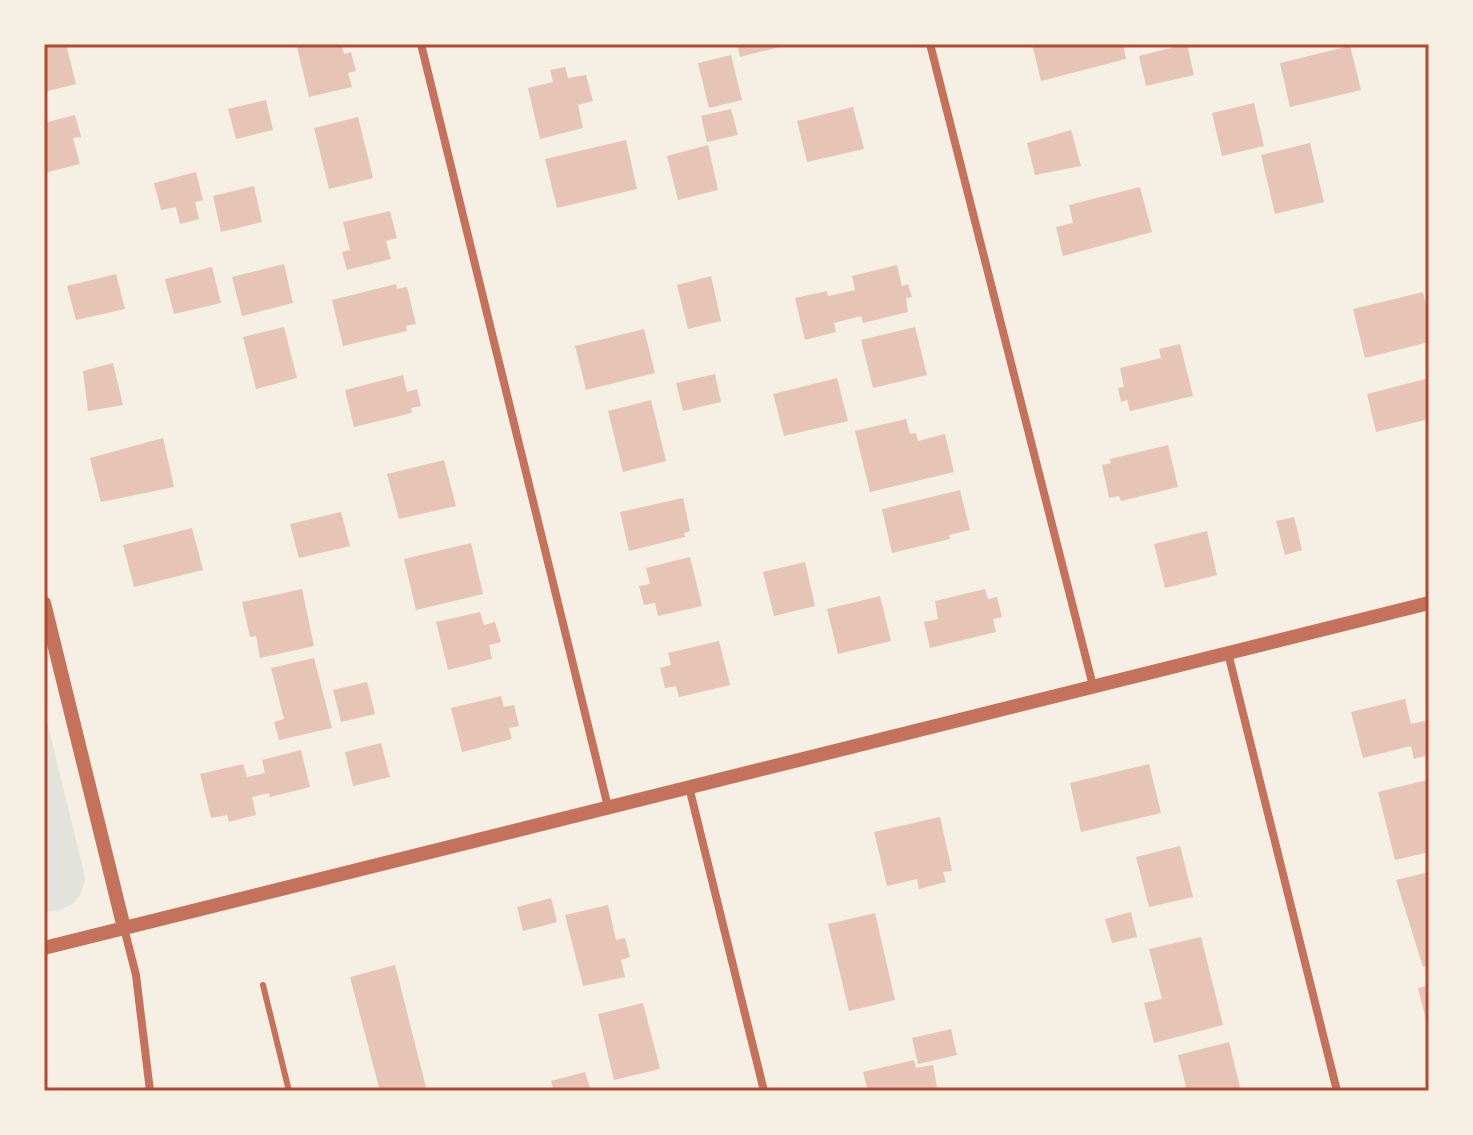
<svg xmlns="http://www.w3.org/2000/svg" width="1473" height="1135" font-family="'Archivo Narrow',sans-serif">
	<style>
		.green { fill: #e2e4dc }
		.building { fill: #e6c5b7 }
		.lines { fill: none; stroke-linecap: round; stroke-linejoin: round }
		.service { stroke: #c5725c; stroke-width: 6 }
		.minor { stroke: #c5725c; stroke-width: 8 }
		.tertiary { stroke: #c5725c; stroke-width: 14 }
		.neatline { fill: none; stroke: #b5482f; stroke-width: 3 }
	</style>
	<rect width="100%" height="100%" fill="#f6efe4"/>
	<!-- green -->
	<path class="green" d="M44,709L85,877C81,905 69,908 44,914Z"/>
	<!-- building -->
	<path class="building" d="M66,44L76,84L44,92V46Z
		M308,44H341L344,54L351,52L356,71L348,73L352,87L309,97L297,47Z
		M737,44H787V45L740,57Z
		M1032,44H1123L1126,59L1041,81Z
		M1187,44L1194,75L1146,86L1139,56Z
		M1350,46L1361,90L1290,107L1280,63Z
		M731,55L742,100L709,108L698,63Z
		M565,67L568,78L586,75L593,101L578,105L583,128L540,139L528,88L553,82L550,70Z
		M266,100L273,130L236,139L228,109Z
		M1254,103L1264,146L1222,156L1212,113Z
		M853,107L864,149L807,162L797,121Z
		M731,109L738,135L707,142L701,116Z
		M75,115L81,137L73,138L80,164L44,173V123Z
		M358,117L373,178L329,189L314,128Z
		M1071,130L1081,166L1035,175L1027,143Z
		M626,140L637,189L557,208L545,159Z
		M1310,143L1324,202L1275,214L1261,155Z
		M708,145L718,190L678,200L667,156Z
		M196,172L203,200L195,202L199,219L180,224L176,207L161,210L154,183Z
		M254,186L262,222L221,232L213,196Z
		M1140,187L1152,232L1063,256L1056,227L1073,223L1069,205Z
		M390,211L397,238L386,241L391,259L347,270L342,252L350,250L343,222Z
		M284,264L293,303L242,316L232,277Z
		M897,265L902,286L908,284L912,297L906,298L908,312L863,323L861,316L834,323L836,332L805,340L795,298L827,291L828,296L855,290L852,276Z
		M212,267L221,303L174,314L165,279Z
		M116,274L125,309L76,320L67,286Z
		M711,276L721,321L688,329L677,285Z
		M396,284L397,289L407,287L416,324L406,326L407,331L343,346L332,300Z
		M1423,292L1429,318V342L1365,358L1353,309Z
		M284,327L297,378L256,389L243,337Z
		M915,327L927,375L873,388L861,340Z
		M644,329L655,373L586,390L575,346Z
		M1180,344L1193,396L1130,411L1127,400L1121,402L1118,388L1124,387L1120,368L1161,358L1159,349Z
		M113,363L123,405L88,411L83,371Z
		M715,374L721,402L683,411L676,383Z
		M403,375L407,392L417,389L421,406L411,408L412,413L354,427L345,390Z
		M837,378L848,421L784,436L773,394Z
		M1429,378V419L1376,432L1367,394Z
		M651,400L666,461L623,472L608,411Z
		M906,419L910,434L916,433L918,441L945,434L954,472L870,492L855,431Z
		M163,438L174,487L101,502L90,458Z
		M1168,445L1178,487L1121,501L1119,496L1109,498L1102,465L1111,463L1110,459Z
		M444,460L456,506L399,519L387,474Z
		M960,490L970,530L949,535L950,539L892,553L882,509Z
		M683,498L690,531L684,533L685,537L629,551L620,512Z
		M341,512L350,546L299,558L290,524Z
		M1294,517L1302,550L1285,555L1276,521Z
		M192,528L203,570L134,587L123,545Z
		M1207,531L1217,575L1165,588L1154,544Z
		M471,543L483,594L416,610L404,559Z
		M690,557L702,606L658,616L655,603L644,605L639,586L650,584L646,568Z
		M805,562L815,606L774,616L763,572Z
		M302,589L314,646L260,658L256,636L250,637L242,602Z
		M985,589L988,599L997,597L1002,617L993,619L996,632L930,648L924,622L938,619L935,601Z
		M880,596L891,641L838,654L827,609Z
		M480,612L484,625L495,622L501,642L489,645L492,659L448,670L436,622Z
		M719,641L730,685L679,697L676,686L665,688L660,668L671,665L668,653Z
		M314,658L332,728L279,740L274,722L284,719L271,668Z
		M367,682L375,714L341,722L333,690Z
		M501,696L504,707L514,705L519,726L509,728L512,739L462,752L451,708Z
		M1405,699L1411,724L1429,720V755L1414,759L1411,746L1363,758L1351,712Z
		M381,743L390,777L353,786L345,752Z
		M301,750L310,787L270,797L269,793L252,797L256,815L229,822L227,815L211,818L200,774L243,764L247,777L265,773L262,760Z
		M1149,764L1161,813L1081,832L1070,783Z
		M1427,780L1429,852L1395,860L1378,792Z
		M940,817L952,871L943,872L946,882L919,889L917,879L887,886L874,832Z
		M1180,846L1193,897L1149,907L1136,857Z
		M1429,872V965L1423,967L1396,880Z
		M551,898L557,922L523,931L517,907Z
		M608,905L616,940L625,938L630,957L621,960L625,977L583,986L565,915Z
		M1131,912L1137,937L1112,943L1105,919Z
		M875,913L895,1000L849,1011L828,924Z
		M1201,937L1223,1025L1154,1043L1144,1003L1162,999L1149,949Z
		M395,965L427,1091H380L350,977Z
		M1429,985V1028H1428L1418,988Z
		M643,1003L660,1069L614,1080L598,1014Z
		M951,1029L957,1055L918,1064L912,1038Z
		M1229,1042L1241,1091H1187L1178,1055Z
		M914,1060L916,1068L933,1065L937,1087L922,1091H868L863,1072Z
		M585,1072L591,1091H554L551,1081Z"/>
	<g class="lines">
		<!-- service -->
		<path class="service" d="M263,985L289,1091"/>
		<!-- minor -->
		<path class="minor" d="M421,44L608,807
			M930,44L1093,686
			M1228,653L1337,1091
			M689,787L764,1091
			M124,928L136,975L150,1091"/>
		<!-- tertiary -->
		<path class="tertiary" d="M44,603L124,928
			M44,948L1429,603"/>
	</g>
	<!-- border -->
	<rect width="1473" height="1135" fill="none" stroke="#f6efe4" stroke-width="92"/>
	<rect x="46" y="46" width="1381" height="1043" class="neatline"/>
</svg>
